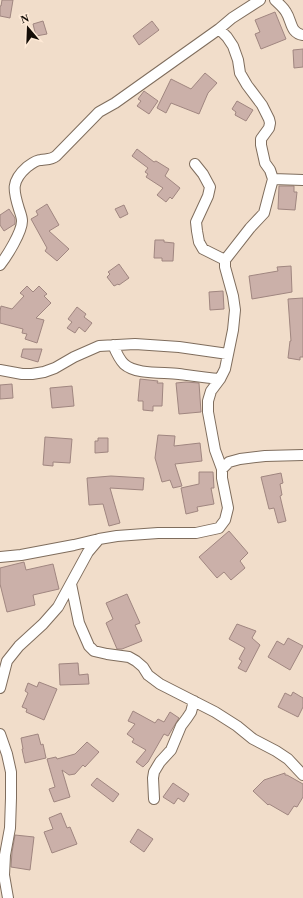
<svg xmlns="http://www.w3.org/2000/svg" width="303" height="898" font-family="'Times New Roman',serif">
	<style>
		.building { fill: #cbb0a9; stroke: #a08680 }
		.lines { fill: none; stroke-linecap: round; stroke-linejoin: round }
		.street-casing { stroke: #7f6d5d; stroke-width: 12 }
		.street { stroke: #fff; stroke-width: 10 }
	</style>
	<rect width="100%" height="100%" fill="#f1ddca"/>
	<!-- building -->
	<path class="building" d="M2,0H13L10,18L0,16V6H1Z
		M275,12L286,39L261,49L255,34L260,32L255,20Z
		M43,21L47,34L36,36L33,24Z
		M152,21L159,30L139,45L133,36Z
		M303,49V67L294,68L293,50Z
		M205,73L217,83L208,93L199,114L171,103L166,113L157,108L171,79L191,89Z
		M144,91L158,101L149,114L137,106L141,101L138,99Z
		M237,101L253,110L246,121L235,115L236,112L232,109Z
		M137,149L154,162L156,161L169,169L165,176L180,188L172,199L170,197L166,202L157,195L163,188L146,177L148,174L145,172L148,168L132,156Z
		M279,186H294V192H297L295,210L278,209Z
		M47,204L59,225L49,231L69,249L57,261L45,251L47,248L31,219L38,215L36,211Z
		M124,205L128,214L120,218L115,209Z
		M9,209L15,218V224L4,231L0,225V215Z
		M155,240H164V242L174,243L173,261H162V258H154Z
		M119,264L129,278L119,285L118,284L114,286L107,277L110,274L108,272Z
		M291,266L292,292L252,299L249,276L278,271L277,267Z
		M27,286L33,292L39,286L47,294L44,296L51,303L36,318L44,320L37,343L25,339L27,334L22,333L23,329L0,323V311L1,306L12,309L24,296L20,293Z
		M223,291L224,309L210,310L209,292Z
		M303,298V357H300V360L288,358L290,341H291L288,299Z
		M77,307L86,314L84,317L92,323L85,332L79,327L75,333L67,328L72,322L68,319Z
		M23,349H42L38,362L21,357Z
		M140,379L158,381L157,383H163L162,406H153V411L143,410V401H138Z
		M186,382L199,383L201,412L179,414L176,383Z
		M12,384L13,398L0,399V385Z
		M72,386L74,406L52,408L50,388Z
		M158,435L175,436L174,446L200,443L202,461L175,464L182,486L173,488L170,480L162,482L155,458Z
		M45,437L72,439L70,463L53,462V466L43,465Z
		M98,438H108V452L95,453V441H98Z
		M199,472H213L214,488H211L214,504L197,507L198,511L186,514L181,488L199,484Z
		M281,473L283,483L280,484L282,495L280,496L286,521L278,523L274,508L269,509L261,477Z
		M111,476L144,478L143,490L110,488L120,523L109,526L103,504L89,505L87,478Z
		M229,531L248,553L240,561L245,568L231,580L224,572L217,578L199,557Z
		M24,562L26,570L53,564L59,589L33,595L35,605L7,612L0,584V568Z
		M127,594L140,623L135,625L142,641L122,649H117L106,623L113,619L106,603Z
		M237,624L256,631L252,638L260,645L246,672L238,668L242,661L239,659L245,648L229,639Z
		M288,638L303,646L290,670L268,657L277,641L284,645Z
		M78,663L79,675L88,674L89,684L60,685L59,664Z
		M39,682L57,689L44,720L26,712L27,709L22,707L28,693L25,691L28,683L37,687Z
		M293,692L303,698V707L298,717L278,707L285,693L291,696Z
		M133,711L155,723L158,719L164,722L170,712L179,718L168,736L164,734L148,762L143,767L136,762L146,750L132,742L134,739L127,734L135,724L128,721Z
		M38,734L41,745L43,744L46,758L25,763L22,749H23L21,738Z
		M87,742L99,752L85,767L83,765L75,774L69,775L62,770L70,797L54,802L49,789L55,787L47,759L56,757L57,759L75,754Z
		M285,773V775H287L303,784V797L297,807L294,806L288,815L269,804L268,805L253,791L264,780Z
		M97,778L119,794L113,802L91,785Z
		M173,783L189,794L184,802L178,798L174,804L163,797Z
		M61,813L67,828L70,827L77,844L52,853L44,832L53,829L49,818Z
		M138,829L153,839L144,852L130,842Z
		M15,835L34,837L30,870L11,867L12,852Z"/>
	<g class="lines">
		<!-- street casing -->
		<g class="street-casing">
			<path id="street" d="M275,0C279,4 283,7 286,12C292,21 290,33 303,35
				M219,29L227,37L233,46L238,60L240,73L247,85L262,105L269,119L270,123L269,128L261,139V145L265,163L270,170L273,179L270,190L264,213L250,228L225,260V267L233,296L235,310L233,330L225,369L220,379L211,391L208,401V412L215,450L222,469
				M195,164L203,174L210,187L208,196L196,222L197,231L199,242L203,249L225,260
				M273,179L303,180
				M0,265C7,256 22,232 22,221C22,217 20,212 19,209C13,190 11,181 27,167C31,164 36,160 41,160C46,159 51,160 56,156L99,112L115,103L219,29L232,18L260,0
				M113,345C116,352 119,359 124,364C136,375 164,372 179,374C193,376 206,378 220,379
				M0,370L22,374H32L44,372L55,368L74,357L99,346L135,344L179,347L228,354
				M0,557L21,555L74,545L99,539L117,536L158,533H196L219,528L225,520L228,508L222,478V469L229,462L240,459L265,456L303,455
				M71,584L79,623L89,646L94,651L107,654L129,657L136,661L143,667L148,675L160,684L215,712L237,726L253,739L276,751L288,759L303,775
				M0,688L7,661L19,646L43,624L58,607L88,552L99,539
				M0,734L7,754L11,772V798L10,828L5,855L4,875L8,898
				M154,799L153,778L154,772L160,762L171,750L181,726L187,718L191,712L194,701"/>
		</g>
		<!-- street -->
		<use href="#street" class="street"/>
	</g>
	<!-- north arrow -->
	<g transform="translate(28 28) rotate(341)" stroke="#ffead7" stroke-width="3" paint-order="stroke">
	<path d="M0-3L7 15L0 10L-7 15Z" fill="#140d07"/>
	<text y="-6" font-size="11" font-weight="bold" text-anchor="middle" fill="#140d07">N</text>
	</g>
</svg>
